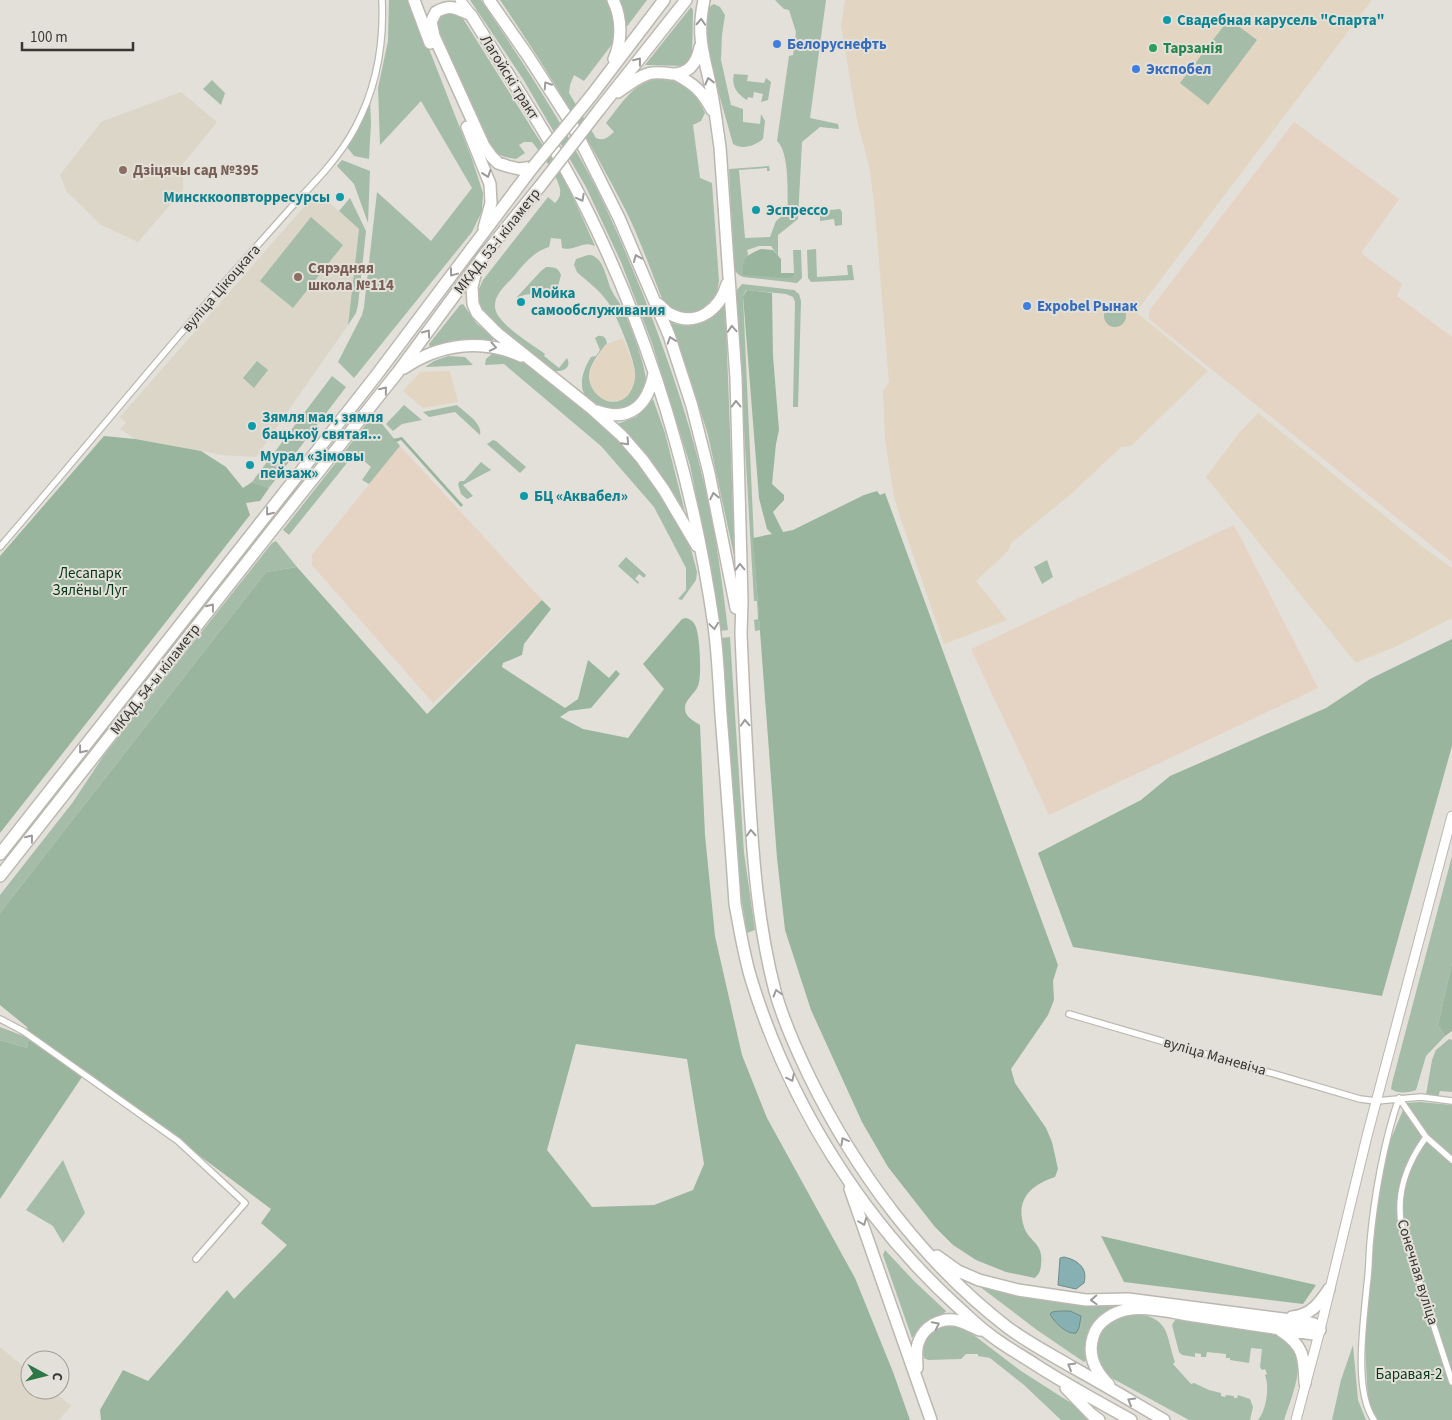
<svg xmlns="http://www.w3.org/2000/svg" width="1452" height="1420" font-family="'Source Sans 3',sans-serif">
	<style>
		.commercial { fill: #e2d5c1 }
		.industrial { fill: #e5d3c3 }
		.built { fill: #dbd6c7 }
		.green { fill: #a4bca8 }
		.forest { fill: #99b59e; fill-rule: evenodd }
		.water { fill: #86b0b1; stroke: #6f8c8c }
		.lines { fill: none; stroke-linecap: round; stroke-linejoin: round }
		.street-casing { stroke: #bab8b0; stroke-width: 8 }
		.primary-casing { stroke: #bab8b0; stroke-width: 11 }
		.highway-casing { stroke: #bab8b0; stroke-width: 14 }
		.street { stroke: #fff; stroke-width: 5.5 }
		.primary { stroke: #fff; stroke-width: 9 }
		.highway { stroke: #fff; stroke-width: 11 }
		.highway-bridge-casing { stroke: #bab8b0; stroke-width: 14; stroke-linecap: butt }
		.highway-bridge { stroke: #fff; stroke-width: 11 }
		.oneway { stroke: #9c9b9a }
		.culture-dot { fill: #0f9aa8; stroke: #e3e0d9; stroke-width: 2 }
		.shop-dot { fill: #3f7fe0; stroke: #e3e0d9; stroke-width: 2 }
		.leisure-dot { fill: #2e9e5b; stroke: #e3e0d9; stroke-width: 2 }
		.education-dot { fill: #8d6e63; stroke: #e3e0d9; stroke-width: 2 }
		.labels { text-anchor: middle; stroke-width: 4; stroke-linejoin: round; paint-order: stroke }
		.culture-label { font-size: 15px; font-weight: bold; fill: #0d838f; stroke: #e3e0d9; text-anchor: start }
		.shop-label { font-size: 15px; font-weight: bold; fill: #366cbe; stroke: #e3e0d9; text-anchor: start }
		.leisure-label { font-size: 15px; font-weight: bold; fill: #27864d; stroke: #e3e0d9; text-anchor: start }
		.street-label { font-size: 15px; fill: #383734; stroke: #e3e0d9 }
		.education-label { font-size: 15px; font-weight: bold; fill: #785e54; stroke: #e3e0d9; text-anchor: start }
		.park-label { font-size: 15px; fill: #063717; stroke: #e3e0d9 }
	</style>
	<rect width="100%" height="100%" fill="#e3e0d9"/>
	<!-- commercial -->
	<path class="commercial" d="M845,0H1372L1136,312L1208,371L1131,446L1121,447L1070,495L1011,543L1009,550L976,581L1007,620L944,644L899,514L894,497L885,440L883,391L889,382L875,213L870,170L857,120L841,26Z
		M623,338L633,364L635,373V383L630,393L624,399L615,402L604,400L596,395L590,386L589,374L593,364L605,345Z
		M450,371L458,402L423,408L403,391L420,372Z
		M1258,413L1424,548L1452,568V618L1397,646L1358,662H1355L1206,477L1240,432Z"/>
	<!-- industrial -->
	<path class="industrial" d="M1294,122L1399,199L1361,253L1402,284L1397,296L1452,337V562L1149,319V311Z
		M400,446L542,600L433,703L312,565V555Z
		M1234,525L1318,688L1049,815L971,649Z"/>
	<!-- built -->
	<path class="built" d="M181,92L217,122L183,164V190L138,242L101,225L67,192L60,175L101,122Z
		M317,192L359,229L348,325L256,457L223,455L135,439L120,429L126,423L120,417Z
		M0,1347L30,1372V1390H52L71,1406L59,1420H0Z"/>
	<!-- green -->
	<path class="green" d="M389,0H410L472,159L483,193L482,211L472,232L354,378L338,362L362,315L364,307L377,192L431,241L472,188L421,101L380,145L378,88L388,41Z
		M470,0H481C520,58 559,117 592,180C612,218 628,258 644,297C671,366 695,437 710,510C718,550 723,589 728,630L720,631L712,573L690,465L652,343L621,262L586,187L523,79Z
		M500,0H610L616,29L613,43L584,81L574,75L570,85L569,93L596,138C604,141 607,138 614,132L606,123C615,112 623,99 634,90C662,66 693,83 705,113L701,121L693,125L700,178L712,183L719,281C718,284 718,289 717,293C711,307 690,318 676,311C670,309 667,305 663,301C651,271 640,239 625,209C588,137 546,67 500,0Z
		M619,0H647L625,29L621,3Z
		M775,0H826L810,118L838,124L839,129L820,127L802,142L798,219L778,235V256L771,246H759L747,250L748,254L743,275L794,273L793,250H801L802,278L797,283L743,277L739,275L734,270L729,169L769,166L770,171H767V168L739,170L745,238L770,237L776,221L788,211C787,193 790,153 777,141L789,56L793,55L796,32L789,10L784,9Z
		M714,4L720,7L725,15L722,35L721,60L731,105L743,109V122L760,124L761,114L765,121L763,139C754,146 743,150 733,144L705,44L706,15L709,7Z
		M691,7L693,10L692,60L685,66L645,65Z
		M445,14H452L462,17L536,135L563,175L595,246C581,240 576,252 562,248L561,239L551,238L549,247C533,252 524,264 514,276C507,284 495,294 495,305C493,322 532,344 545,354L544,356L559,368L567,358C572,368 563,372 554,371L492,322L481,307L478,299L479,289L483,280L548,197L555,203C559,199 561,195 560,189C558,176 540,152 532,142H524L519,145L525,153L516,159C510,158 503,157 498,154C479,139 449,60 437,34C436,24 436,20 445,14Z
		M1229,19L1257,40L1208,105L1180,83Z
		M734,74L748,75L747,81L764,83L766,78L771,82L768,100L761,102L763,94L754,92L753,98L748,97L747,100C737,94 731,86 734,74Z
		M212,80L225,93L221,105L203,89Z
		M370,100L371,123L369,159L354,156L347,147Z
		M342,160L370,171L368,223L354,184L337,166Z
		M350,198L366,231L358,305L356,313L348,325L359,229L339,211Z
		M840,209L842,212V225L835,226L834,219L820,221V214L822,211Z
		M311,217L343,245L293,308L260,281Z
		M816,249L817,277L848,275L847,265H852L854,280L811,282L808,278L807,250Z
		M588,255C590,255 593,255 595,257C605,263 607,282 612,291C614,296 618,300 620,304C628,317 648,371 646,384C637,427 555,414 591,357L596,356L600,350L595,338L598,336C604,335 606,338 607,344L605,345C599,354 589,365 589,376C589,396 614,412 629,394C633,388 636,380 635,372C634,358 616,313 607,301C599,290 587,281 577,272L574,265L576,259Z
		M546,267C554,267 558,267 561,275L558,286L541,299C530,292 528,294 516,298L541,271Z
		M742,284L794,290L799,294L801,301L798,407H793L795,302L793,297L786,294L746,290L743,296L755,563L760,630L755,631L754,620L758,619L757,601H754L736,291Z
		M725,301L735,560L708,435L690,378L670,322C690,331 718,322 725,301Z
		M463,304L477,324L494,337L493,340H454L430,348L429,344L460,305Z
		M1104 316a11 11 0 1 1 22 0a11 11 0 1 1-22 0Z
		M494,352L524,361L607,428L643,465L681,527L691,549L697,572L696,580L682,600L678,599L686,590V568L654,507L601,446L504,364L485,365L486,359Z
		M448,356L465,357L473,365L425,367L434,361Z
		M257,361L268,370L254,388L243,378Z
		M332,376L346,387L269,488L252,482Z
		M653,399L665,433L685,512C665,479 645,450 617,424L636,417Z
		M404,405L422,420L402,424L393,431L386,424Z
		M457,405C465,413 483,423 480,435L455,412L429,417L423,412Z
		M374,414L400,446L369,484L362,480L371,467L355,453L289,535L283,530Z
		M493,440L496,441L526,467L520,473L487,444Z
		M481,462L491,470L463,485L473,496L467,499L461,494L458,484L460,481H464Z
		M276,541L297,567L266,572L0,913V895L73,802L104,755L272,543Z
		M626,557L646,575L644,578L639,574L635,579L639,582L638,584L618,566Z
		M1047,560L1053,577L1042,584L1034,567Z
		M730,637L744,853L755,930L747,933L737,872L735,841L721,638Z
		M1452,856V963L1438,1025L1445,1036L1426,1056L1416,1090C1409,1093 1397,1094 1391,1089L1392,1083Z
		M0,1027L29,1038L27,1048L0,1040Z
		M1449,1039L1452,1040V1092L1440,1091L1438,1097L1426,1095L1432,1060L1436,1050Z
		M1420,1102L1452,1105V1420H1378L1368,1401L1365,1347L1372,1241L1387,1148L1406,1103Z
		M63,1160L85,1213L63,1243L53,1226L26,1210Z
		M885,1250L914,1281L946,1311C942,1316 936,1316 931,1319C923,1324 918,1331 912,1338L883,1255Z
		M979,1286L1127,1304C1095,1309 1084,1330 1087,1360L1084,1362L1037,1330Z
		M1140,1314C1170,1320 1166,1336 1175,1362L1173,1364L1191,1384L1194,1383L1209,1390L1221,1393V1396L1225,1397L1226,1395L1234,1396V1398H1237L1238,1395L1250,1399L1253,1407L1250,1420H1189L1106,1375L1095,1354L1100,1330L1119,1316Z
		M1179,1319L1279,1335C1283,1337 1290,1340 1292,1343C1307,1364 1291,1398 1284,1420H1258C1266,1411 1270,1387 1265,1375L1267,1374L1265,1369L1262,1370L1260,1367L1262,1349L1251,1348L1249,1363L1230,1360V1358H1226V1354L1207,1352L1206,1357H1201V1354L1195,1353V1357L1182,1355L1179,1352L1172,1325L1175,1320Z
		M948,1324L958,1326L967,1330L1021,1371L1082,1410L1089,1420H1061L1024,1385L990,1358L978,1356V1354H966L961,1359L928,1360L924,1358C920,1339 931,1330 948,1324Z
		M1353,1345L1358,1400L1366,1420H1332L1341,1380Z"/>
	<!-- forest -->
	<path class="forest" d="M761,249L773,250L781,259V273H794L792,277L785,278L743,275C742,258 746,255 761,249Z
		M747,290L772,293L773,356L779,430L776,444L772,484L784,495V500L773,512L783,532L793,530L864,495L877,491L880,495L885,493L1058,965L1053,981L1054,1000L1048,1015L1011,1069L1015,1083L1046,1128L1052,1142L1058,1169L1055,1177C1031,1185 1015,1199 1024,1227C1029,1242 1044,1243 1041,1264C1041,1270 1039,1274 1035,1278L1006,1272L976,1260L953,1245L935,1227L888,1167L862,1122L811,1010L785,930L777,858L753,538L772,534L767,529L759,498L743,296Z
		M104,436L135,439L201,451L226,467L243,488L252,482L269,488L260,501L246,503L250,515L0,833V556Z
		M402,437L463,505L461,507L401,440L396,442L393,439Z
		M297,567L427,714L542,600L551,609L524,644L522,655L503,663L502,667L565,708L578,699L588,660L609,678L616,670L620,674L591,708L569,711L560,717L583,729L628,738L664,689L643,664L682,619L686,618C690,619 693,621 695,625C700,634 702,677 698,686C695,694 684,700 685,709C685,717 694,721 700,725L705,835L715,936L742,1055L767,1118L855,1278L893,1372L910,1420H101L100,1410L123,1370L148,1381L227,1290L234,1299L287,1245L261,1223L271,1209L86,1071L0,1199V1040L27,1048L29,1038L27,1027L0,1005V913L266,572ZM576,1044L687,1059L704,1164L693,1190L654,1205L592,1207L547,1150Z
		M1452,639V746L1382,996L1073,947L1038,853L1141,800L1170,776L1326,708L1370,679Z
		M1452,963V1031L1445,1036L1438,1025Z
		M1101,1236L1316,1285L1303,1304L1124,1282Z"/>
	<!-- water -->
	<path class="water" d="M1064,1257C1078,1260 1088,1268 1084,1283L1076,1289L1058,1285L1060,1258Z
		M1060,1311H1070L1081,1316L1079,1328L1076,1333C1067,1335 1054,1322 1050,1314L1052,1312Z"/>
	<g class="lines">
		<!-- street casing -->
		<g class="street-casing">
			<path id="street" d="M0,547C75,460 148,371 223,284C247,257 272,229 296,202C318,179 340,156 355,128C376,89 384,44 382,0
				M1069,1014L1360,1099L1376,1101L1421,1097L1452,1101
				M0,1019L23,1031L178,1141L245,1203L196,1259
				M1399,1098L1426,1137L1452,1160
				M1426,1137C1407,1163 1395,1195 1402,1228L1452,1382
				M1374,1420C1353,1390 1364,1321 1367,1285C1369,1272 1369,1258 1370,1244C1374,1198 1384,1141 1399,1098"/>
		</g>
		<!-- primary casing -->
		<g class="primary-casing">
			<path id="primary" d="M460,0L471,14
				M1296,1420L1320,1330L1367,1136L1452,816"/>
		</g>
		<!-- highway casing -->
		<g class="highway-casing">
			<path id="highway" d="M414,0L430,43
				M489,0L528,56L573,126L619,218L669,335L692,406L709,473L736,608
				M613,0C622,18 622,41 614,59
				M704,0C696,38 704,53 711,89C715,108 717,127 720,147L736,378L742,601L741,633C743,686 746,739 749,791C753,859 758,926 775,991C783,1020 796,1049 809,1076C856,1172 922,1261 1007,1327C1027,1342 1050,1354 1072,1367C1103,1384 1133,1402 1164,1420
				M675,74C694,84 702,91 712,110
				M618,92C628,85 640,75 652,73C659,72 666,73 672,74C690,74 697,62 700,47
				M591,96L664,0
				M599,110L686,0
				M467,127L490,184L491,203L484,228
				M533,167L519,169L507,166L498,163L492,157L484,146L434,36L431,22L436,12C451,4 456,8 471,15C510,78 552,140 585,206C651,338 693,480 714,626C718,655 719,686 721,715C726,778 731,841 735,904C740,930 744,957 752,982C790,1104 863,1221 958,1307C968,1316 978,1326 989,1334C1004,1346 1021,1355 1036,1365C1067,1385 1099,1402 1131,1420
				M476,271L472,287L473,304L477,313L497,333L591,408L622,436L642,459L664,490L697,546
				M658,304C662,307 666,312 670,314C697,328 720,309 727,284
				M404,368C439,344 481,338 521,356
				M597,411C630,423 648,405 654,373
				M0,854L375,377L533,167
				M0,876L273,529L398,372L485,254L541,185
				M850,1189L931,1420
				M937,1256L958,1271L979,1280L1018,1290L1086,1300L1128,1299L1307,1322L1314,1324L1320,1330L1313,1334C1271,1328 1230,1321 1188,1315C1171,1312 1148,1307 1131,1309C1115,1311 1097,1321 1093,1337C1087,1356 1096,1372 1109,1385
				M1292,1317C1311,1315 1319,1304 1329,1289
				M1281,1331C1304,1346 1304,1357 1305,1383
				M917,1368C917,1360 915,1349 919,1341C924,1327 940,1318 954,1320C963,1321 971,1327 980,1330
				M1066,1388L1091,1414L1099,1420"/>
		</g>
		<!-- street -->
		<use href="#street" class="street"/>
		<!-- primary -->
		<use href="#primary" class="primary"/>
		<!-- highway -->
		<use href="#highway" class="highway"/>
		<!-- highway-bridge casing -->
		<g class="highway-bridge-casing">
			<path id="highway-bridge" d="M533,167L591,96
				M541,185L599,110"/>
		</g>
		<!-- highway-bridge -->
		<use href="#highway-bridge" class="highway-bridge"/>
	</g>
	<!-- one-way arrows -->
	<defs><path id="oneway-chevron" d="M-2-3.5L2.5 0L-2 3.5" fill="none" stroke-width="1.6" stroke-linecap="round" stroke-linejoin="round" transform="scale(1.25)"/></defs>
	<g class="oneway">
		<use href="#oneway-chevron" transform="translate(701 22) rotate(-87)"/>
		<use href="#oneway-chevron" transform="translate(638 61) rotate(-52)"/>
		<use href="#oneway-chevron" transform="translate(709 81) rotate(-104)"/>
		<use href="#oneway-chevron" transform="translate(547 85) rotate(-123)"/>
		<use href="#oneway-chevron" transform="translate(487 174) rotate(71)"/>
		<use href="#oneway-chevron" transform="translate(581 198) rotate(62)"/>
		<use href="#oneway-chevron" transform="translate(637 258) rotate(-113)"/>
		<use href="#oneway-chevron" transform="translate(453 273) rotate(127)"/>
		<use href="#oneway-chevron" transform="translate(732 329) rotate(-94)"/>
		<use href="#oneway-chevron" transform="translate(427 333) rotate(-54)"/>
		<use href="#oneway-chevron" transform="translate(671 340) rotate(-109)"/>
		<use href="#oneway-chevron" transform="translate(493 347) rotate(11)"/>
		<use href="#oneway-chevron" transform="translate(384 390) rotate(-51)"/>
		<use href="#oneway-chevron" transform="translate(736 404) rotate(-91)"/>
		<use href="#oneway-chevron" transform="translate(626 442) rotate(47)"/>
		<use href="#oneway-chevron" transform="translate(714 496) rotate(-102)"/>
		<use href="#oneway-chevron" transform="translate(269 512) rotate(128)"/>
		<use href="#oneway-chevron" transform="translate(740 567) rotate(-92)"/>
		<use href="#oneway-chevron" transform="translate(211 607) rotate(-52)"/>
		<use href="#oneway-chevron" transform="translate(714 626) rotate(82)"/>
		<use href="#oneway-chevron" transform="translate(745 723) rotate(-93)"/>
		<use href="#oneway-chevron" transform="translate(82 750) rotate(128)"/>
		<use href="#oneway-chevron" transform="translate(751 833) rotate(-93)"/>
		<use href="#oneway-chevron" transform="translate(30 838) rotate(-52)"/>
		<use href="#oneway-chevron" transform="translate(777 993) rotate(-106)"/>
		<use href="#oneway-chevron" transform="translate(791 1078) rotate(64)"/>
		<use href="#oneway-chevron" transform="translate(844 1141) rotate(-119)"/>
		<use href="#oneway-chevron" transform="translate(863 1222) rotate(69)"/>
		<use href="#oneway-chevron" transform="translate(1094 1300) rotate(178)"/>
		<use href="#oneway-chevron" transform="translate(936 1325) rotate(-27)"/>
		<use href="#oneway-chevron" transform="translate(1071 1366) rotate(-150)"/>
		<use href="#oneway-chevron" transform="translate(1131 1401) rotate(-150)"/>
	</g>
	<!-- markers -->
	<g class="culture-dot">
		<circle cx="1167" cy="20" r="5"/>
		<circle cx="340" cy="197" r="5"/>
		<circle cx="756" cy="210" r="5"/>
		<circle cx="521" cy="302" r="5"/>
		<circle cx="252" cy="426" r="5"/>
		<circle cx="250" cy="465" r="5"/>
		<circle cx="524" cy="496" r="5"/>
	</g>
	<g class="shop-dot">
		<circle cx="777" cy="44" r="5"/>
		<circle cx="1136" cy="69" r="5"/>
		<circle cx="1027" cy="306" r="5"/>
	</g>
	<circle class="leisure-dot" cx="1153" cy="48" r="5"/>
	<g class="education-dot">
		<circle cx="123" cy="170" r="5"/>
		<circle cx="298" cy="277" r="5"/>
	</g>
	<g class="labels">
		<!-- culture labels -->
		<g class="culture-label">
			<text x="1177" y="25">Свадебная карусель "Спарта"</text>
			<text x="330" y="202" text-anchor="end">Минсккоопвторресурсы</text>
			<text x="766" y="215">Эспрессо</text>
			<text x="531" y="298">Мойка<tspan x="531" dy="17">самообслуживания</tspan></text>
			<text x="262" y="422">Зямля мая, зямля<tspan x="262" dy="17">бацькоў святая...</tspan></text>
			<text x="260" y="461">Мурал «Зімовы<tspan x="260" dy="17">пейзаж»</tspan></text>
			<text x="534" y="501">БЦ «Аквабел»</text>
		</g>
		<!-- shop labels -->
		<g class="shop-label">
			<text x="787" y="49">Белоруснефть</text>
			<text x="1146" y="74">Экспобел</text>
			<text x="1037" y="311">Expobel Рынак</text>
		</g>
		<!-- leisure labels -->
		<g class="leisure-label">
			<text x="1163" y="53">Тарзанія</text>
		</g>
		<!-- street labels -->
		<g class="street-label">
			<text transform="translate(510 77) rotate(58)" y="5">Лагойскі тракт</text>
			<text transform="translate(497 241) rotate(-52)" y="5">МКАД, 53-і кіламетр</text>
			<text transform="translate(221 288) rotate(-49)" y="5">вуліца Цікоцкага</text>
			<text transform="translate(155 679) rotate(-52)" y="5">МКАД, 54-ы кіламетр</text>
			<text transform="translate(1215 1056) rotate(16)" y="5">вуліца Маневіча</text>
			<text transform="translate(1418 1272) rotate(73)" y="5">Сонечная вуліца</text>
		</g>
		<!-- education labels -->
		<g class="education-label">
			<text x="133" y="175">Дзіцячы сад №395</text>
			<text x="308" y="273">Сярэдняя<tspan x="308" dy="17">школа №114</tspan></text>
		</g>
		<!-- park labels -->
		<g class="park-label">
			<text x="90" y="578">Лесапарк<tspan x="90" dy="17">Зялёны Луг</tspan></text>
			<text x="1409" y="1379">Баравая-2</text>
		</g>
	</g>
	<!-- north arrow -->
	<g transform="translate(45 1375) rotate(97)"><circle r="24" fill="#e3e0d9" stroke="#9f9c97"/>
	<path d="M0-4L9 19L0 12L-9 19Z" fill="#2d7745"/>
	<text y="-8" font-size="14" font-weight="bold" text-anchor="middle" fill="#383734">С</text>
	</g>
	<!-- scale -->
	<path d="M22 42v8h111v-8" fill="none" stroke="#383734" stroke-width="2.5"/>
	<text x="30" y="42" font-size="15" fill="#383734" stroke="#e3e0d9" stroke-width="4" paint-order="stroke">100 m</text>
</svg>
